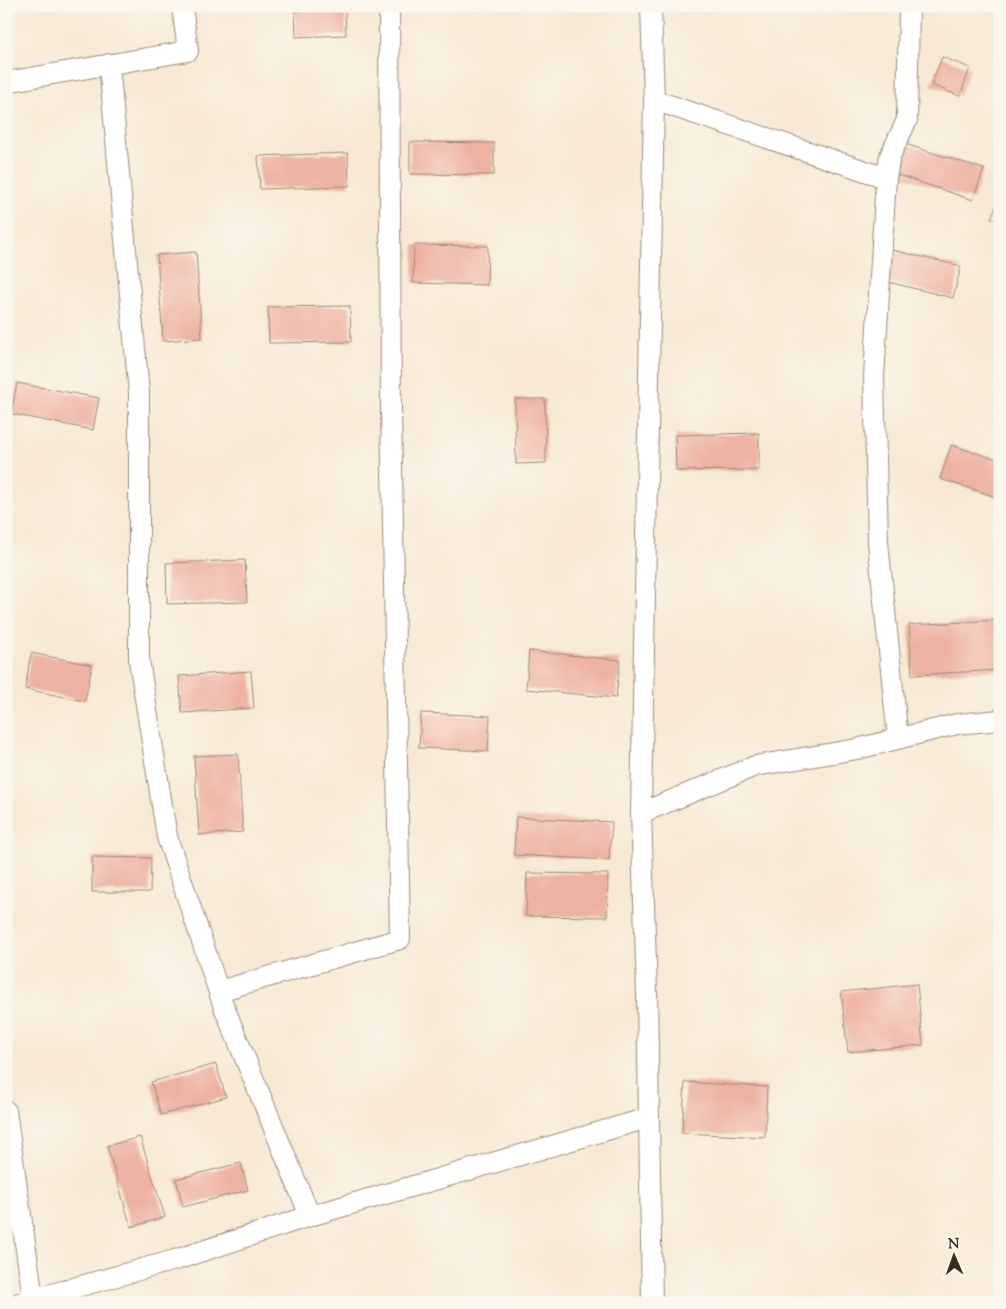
<svg xmlns="http://www.w3.org/2000/svg" width="1006" height="1309" font-family="'Sorts Mill Goudy',serif">
	<style>
		.building { fill: #eeb2a2 }
		.lines { fill: none; stroke-linecap: round; stroke-linejoin: round }
		.minor-casing { stroke: #998a79; stroke-width: 22 }
		.minor { stroke: #fff; stroke-width: 20 }
	</style>
	<rect width="100%" height="100%" fill="#fbf7ec"/>
	<filter id="ink" filterUnits="userSpaceOnUse"><feTurbulence type="fractalNoise" baseFrequency=".02" numOctaves="2"/><feDisplacementMap in="SourceGraphic" scale="10" xChannelSelector="R" yChannelSelector="G"/><feConvolveMatrix kernelMatrix="1 2 1 2 8 2 1 2 1" color-interpolation-filters="sRGB"/></filter>
	<filter id="wash" filterUnits="userSpaceOnUse"><feTurbulence type="fractalNoise" baseFrequency=".0096" numOctaves="4" result="noise"/><feDisplacementMap in="SourceGraphic" scale="20" xChannelSelector="R" yChannelSelector="G"/><feGaussianBlur stdDeviation="1.12" result="paint"/><feColorMatrix in="noise" values="0 0 0 0 0 0 0 0 0 0 0 0 0 0 0 0 0 1.4 0 .05"/><feComposite in="paint" operator="in"/></filter>
	<g filter="url(#wash)">
		<rect width="100%" height="100%" fill="#f7e9d4"/>
		<g id="blocks">
			<!-- building -->
			<path class="building" d="M345,9L346,35L296,37L295,11Z
				M942,57L970,68L960,96L931,85Z
				M410,142L494,143V175L410,174Z
				M905,144L984,169L973,200L895,174Z
				M348,153L349,186L260,189L258,156Z
				M1000,197V222L991,218Z
				M414,245L488,246L487,285L413,283Z
				M888,249L961,266L953,298L880,280Z
				M196,252L202,338L163,341L157,255Z
				M350,306L351,342L269,343L268,307Z
				M17,383L99,398L93,430L11,414Z
				M515,399H545L546,463L516,464Z
				M759,433V470L676,471L675,435Z
				M951,445L1000,460V498L940,479Z
				M245,560L247,602L167,604L166,563Z
				M999,620L1000,670L912,675L909,625Z
				M529,651L620,660L616,698L526,689Z
				M31,653L92,665L85,701L25,689Z
				M251,671L254,708L182,713L179,676Z
				M421,713L490,716L488,751L419,748Z
				M238,754L243,832L199,835L194,756Z
				M516,817L612,822L609,860L514,855Z
				M92,857L151,858L150,892H92Z
				M527,873L608,874L607,917L526,916Z
				M917,984L923,1045L848,1052L841,992Z
				M216,1064L226,1097L161,1115L151,1082Z
				M685,1082L767,1087L765,1137L682,1133Z
				M140,1137L165,1217L131,1227L107,1146Z
				M241,1163L248,1190L183,1207L176,1179Z"/>
		</g>
	</g>
	<g filter="url(#ink)">
		<use href="#blocks" fill-opacity="0" stroke="#998a79" stroke-width="1"/>
		<g class="lines">
			<!-- minor casing -->
			<g class="minor-casing">
				<path id="minor" d="M651,6L654,100L641,813L647,993L652,1303
					M109,64L139,393V660L167,837L224,1007L310,1216
					M6,82L188,51L182,6
					M654,100L886,178
					M898,739L878,542L874,377L886,178L890,156L907,120L909,6
					M641,813L755,766L857,749L957,724L1000,720
					M219,991L400,939L391,408L389,6
					M6,1111L33,1298
					M19,1303L175,1260L310,1216L648,1118"/>
			</g>
			<!-- minor -->
			<use href="#minor" class="minor"/>
		</g>
	</g>
	<!-- margin -->
	<rect width="1006" height="1309" fill="none" stroke="#fbf7ec" stroke-width="25"/>
	<!-- north arrow -->
	<g transform="translate(954 1256) rotate(358)" stroke="#fbf7ec" stroke-width="4" paint-order="stroke">
	<path d="M0-4L9 19L0 12L-9 19Z" fill="#3b2a1e"/>
	<text y="-8" font-size="14" font-weight="bold" text-anchor="middle" fill="#3b2a1e">N</text>
	</g>
</svg>
